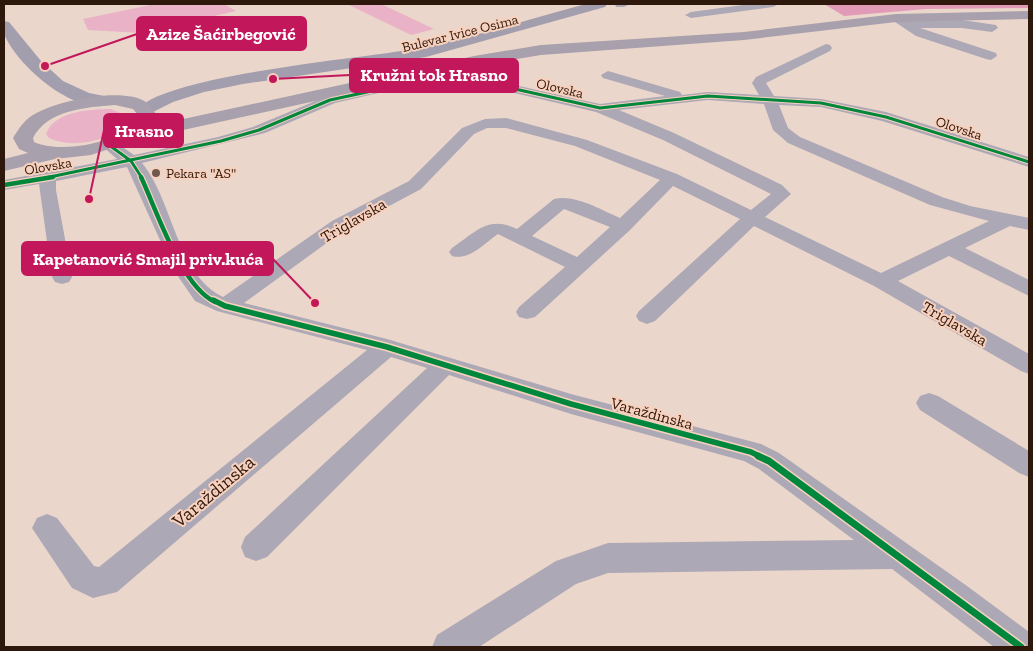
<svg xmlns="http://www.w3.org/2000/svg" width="1033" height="651" font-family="'Zilla Slab',serif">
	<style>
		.green { fill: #eab2c6 }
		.forest { fill: #e29bb7 }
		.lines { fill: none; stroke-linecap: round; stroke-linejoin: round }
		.minor { fill: #aca8b5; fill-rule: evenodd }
		.secondary { fill: #a39ead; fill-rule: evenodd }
		.primary { fill: #a8a0ac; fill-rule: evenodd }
		.cycleway-far4-casing { stroke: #f8d1be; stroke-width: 4.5 }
		.cycleway-far3-casing { stroke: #f8d1be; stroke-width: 5 }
		.cycleway-far2-casing { stroke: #f8d1be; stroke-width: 7 }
		.cycleway-far1-casing { stroke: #f8d1be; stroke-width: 9 }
		.cycleway-casing { stroke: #f8d1be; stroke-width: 10 }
		.cycleway-far4 { stroke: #00873e; stroke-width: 2.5 }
		.cycleway-far3 { stroke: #00873e; stroke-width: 3 }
		.cycleway-far2 { stroke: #00873e; stroke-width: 4.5 }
		.cycleway-far1 { stroke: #00873e; stroke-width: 5.5 }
		.cycleway { stroke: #00873e; stroke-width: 7 }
		.poi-dot { fill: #705a4e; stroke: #f8d1be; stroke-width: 2 }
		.labels { text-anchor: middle; stroke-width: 4; stroke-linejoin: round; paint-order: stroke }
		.far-street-label { font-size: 14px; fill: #2e170b; stroke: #f8d1be }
		.far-poi-label { font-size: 14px; fill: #2e170b; stroke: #f8d1be; text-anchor: start }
		.street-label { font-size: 16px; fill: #2e170b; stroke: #f8d1be }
		.near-street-label { font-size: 19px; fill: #2e170b; stroke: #f8d1be }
		.leader { fill: none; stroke: #c2185b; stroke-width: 2 }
		.callout-dot { fill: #c2185b; stroke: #f8d1be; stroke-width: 2 }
		.callout { fill: #c2185b; stroke: #c2185b; stroke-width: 2 }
		.callout-label { font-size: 18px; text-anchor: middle; font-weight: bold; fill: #fff }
	</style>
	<rect width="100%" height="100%" fill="#ebd6cb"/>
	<!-- green -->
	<path class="green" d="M155,4H224L236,11L141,33L88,30L83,19Z
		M347,4H381L434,29L411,35Z
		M111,109L125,115L126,120C113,142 71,149 49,138L46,134C54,111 91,109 111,109Z"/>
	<!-- forest -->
	<path class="forest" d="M824,4H1029V8L926,9L844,16Z"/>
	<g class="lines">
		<!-- minor -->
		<path class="minor" d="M615,4H630L624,7H616Z
			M750,4H779L773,7L691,18L685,15L691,12Z
			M896,15L909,21L962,20L996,25L998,28L992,32L962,28H920L996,53L997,56L991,60L986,59L916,36L892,20L890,18Z
			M826,44L830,45L832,48L830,51L766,83L774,96L821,99L886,112L1029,157V167L882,121L821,107L779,105L788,128L800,137L942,197L970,206L1029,218V230L1010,226L965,248L1029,280V296L949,256L898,281L1029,354V374L1021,371L874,286L754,226L655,321L647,324L639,321L636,316L639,311L740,219L673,186L630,230L535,317L527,319L519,317L516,312L519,307L565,267L498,234C485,243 469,261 452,256L449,252L452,248C476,232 488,215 517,229L554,199C575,194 601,210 620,218L660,180L575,146L506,128H487L474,134L421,189L346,229L244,303L387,339L571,394L761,444L779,453L967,586L1029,632V647H994L892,569L608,573L576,584L479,647H432L437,635L556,561L608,543L854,540L759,469L744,461L571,414L449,375L267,557L256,561L245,557L241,547L245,537L427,368L391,357L117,592L93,598L72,588L32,528L37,518L47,514L57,518L94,566L99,567L367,350L217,311L195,301L173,269L127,167L56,181V190L72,277L69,282L62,284L55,282L52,277L39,184L4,190V180L117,159L101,145L103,142H115L134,155L218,137L253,127L325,97L422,75L450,72L486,74L519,86L600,104L665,96L603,78L601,75L608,71L680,92L682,95L708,92L759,95L752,83L756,77ZM450,80L484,82L510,92L596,112L663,140L771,194L751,210L677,174L587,140L506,118L485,119L462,128L409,181L332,221L223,297C177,276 173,200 142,163L265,133L335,103L422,83ZM708,100L764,104L773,130L788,143L930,205L989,221L881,273L765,217L791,194L782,185L674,133L619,110ZM564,209L610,227L577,257L532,236Z
			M929,393L938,396L1029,451V477L1019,473L920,410L916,403L920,396Z"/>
		<!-- secondary -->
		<path class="secondary" d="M586,4H607L605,7L426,57L243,84L204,92L173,102L145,116L139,115L136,111C162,74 373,58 425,47C479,36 532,18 586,4Z
			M4,21L9,22L41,61L63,81L89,93L109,97L112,101L109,105C73,114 19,67 5,36C3,32 4,25 4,21Z"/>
		<!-- primary -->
		<path class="primary" d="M1029,11V19L896,22L744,40L541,55L474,66L133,141L91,155L55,159L4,171V159L28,153L19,149L13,138C18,130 22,123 30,117C51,101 124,86 146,102C150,105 153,110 156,114L151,126L474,56L541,45L744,32L896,14ZM115,105L133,109L138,115C125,144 60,154 34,142L33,138C47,110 87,107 115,105Z"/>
		<!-- cycleway-far4 casing -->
		<g class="cycleway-far4-casing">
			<path id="cycleway-far4" d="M421,79L450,76L489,79"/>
		</g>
		<!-- cycleway-far3 casing -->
		<g class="cycleway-far3-casing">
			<path id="cycleway-far3" d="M486,78L515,89L600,108L708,96L821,103L886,117L1029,162
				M109,145L131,161L142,178
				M45,178L221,141L259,130L330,100L432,78"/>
		</g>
		<!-- cycleway-far2 casing -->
		<g class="cycleway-far2-casing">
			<path id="cycleway-far2" d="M141,177C157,211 181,286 215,302
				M4,185L53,177"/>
		</g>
		<!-- cycleway-far1 casing -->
		<g class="cycleway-far1-casing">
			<path id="cycleway-far1" d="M213,300L225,306L387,347L571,404L751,452L761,457"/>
		</g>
		<!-- cycleway casing -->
		<g class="cycleway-casing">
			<path id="cycleway" d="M758,456L769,461L1021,647"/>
		</g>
		<!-- cycleway-far4 -->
		<use href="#cycleway-far4" class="cycleway-far4"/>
		<!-- cycleway-far3 -->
		<use href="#cycleway-far3" class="cycleway-far3"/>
		<!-- cycleway-far2 -->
		<use href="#cycleway-far2" class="cycleway-far2"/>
		<!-- cycleway-far1 -->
		<use href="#cycleway-far1" class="cycleway-far1"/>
		<!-- cycleway -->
		<use href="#cycleway" class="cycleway"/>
	</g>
	<!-- markers -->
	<circle class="poi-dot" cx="156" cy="173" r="5"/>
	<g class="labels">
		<!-- far-street labels -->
		<g class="far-street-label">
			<text transform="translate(460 33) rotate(-14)" y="5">Bulevar Ivice Osima</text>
			<text transform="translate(560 88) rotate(13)" y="5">Olovska</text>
			<text transform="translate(959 128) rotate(18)" y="5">Olovska</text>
			<text transform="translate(48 166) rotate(-10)" y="5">Olovska</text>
		</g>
		<!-- far-poi labels -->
		<g class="far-poi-label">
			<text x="166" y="178">Pekara "AS"</text>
		</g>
		<!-- street labels -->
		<g class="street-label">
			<text transform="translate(353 220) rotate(-30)" y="6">Triglavska</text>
			<text transform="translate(955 323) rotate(30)" y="6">Triglavska</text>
			<text transform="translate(652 413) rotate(15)" y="6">Varaždinska</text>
		</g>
		<!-- near-street labels -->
		<g class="near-street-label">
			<text transform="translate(213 491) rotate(-40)" y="7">Varaždinska</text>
		</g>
	</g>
	<!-- callouts -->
	<path class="leader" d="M45 66L137 34M273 79L350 75M89 199L104 130M315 303L273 259"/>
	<g class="callout-dot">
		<circle cx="45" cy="66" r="5"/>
		<circle cx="273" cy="79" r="5"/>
		<circle cx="89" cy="199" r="5"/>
		<circle cx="315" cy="303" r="5"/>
	</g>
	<g class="callout">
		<rect x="137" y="17" width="169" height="33" rx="5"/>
		<rect x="350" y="59" width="168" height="33" rx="5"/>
		<rect x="104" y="114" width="79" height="33" rx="5"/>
		<rect x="22" y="242" width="251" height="33" rx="5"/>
	</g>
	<g class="callout-label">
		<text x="221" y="40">Azize Šaćirbegović</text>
		<text x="434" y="81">Kružni tok Hrasno</text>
		<text x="144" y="137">Hrasno</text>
		<text x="148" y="265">Kapetanović Smajil priv.kuća</text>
	</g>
	<!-- border -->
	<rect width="1033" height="651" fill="none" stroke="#2e170b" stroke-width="10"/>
</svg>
